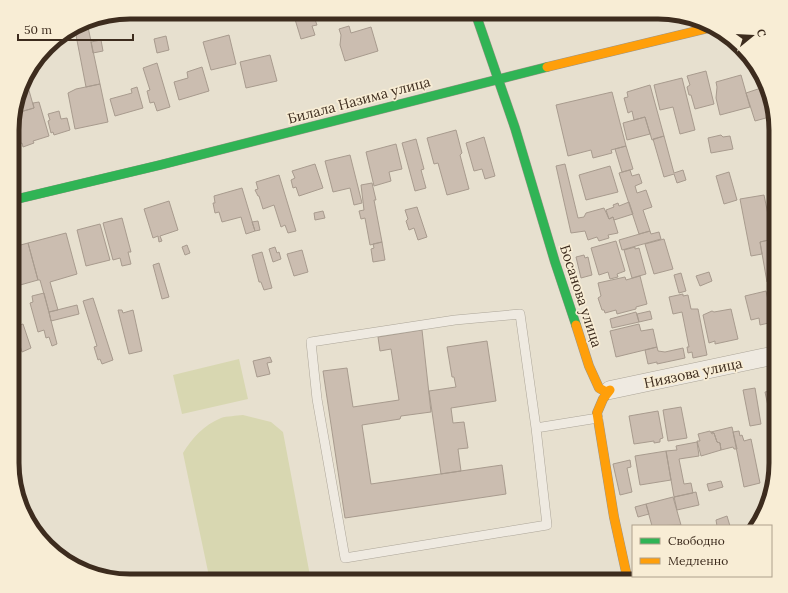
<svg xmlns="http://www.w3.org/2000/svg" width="788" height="593" font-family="Lora,serif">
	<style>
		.pitch { fill: #d8d7b1 }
		.building { fill: #cbbdb0; stroke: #a89b8e }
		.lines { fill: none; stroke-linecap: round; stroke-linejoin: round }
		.lane-casing { stroke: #aca598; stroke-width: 10 }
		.street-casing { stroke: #aca598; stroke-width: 19 }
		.fast-casing { stroke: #9c9488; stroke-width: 10 }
		.slow-casing { stroke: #9c9488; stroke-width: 10 }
		.lane { stroke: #efeae1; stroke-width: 9 }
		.street { stroke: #efeae1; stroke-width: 18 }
		.fast { stroke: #30b455; stroke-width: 9 }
		.slow { stroke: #ff9f0a; stroke-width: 9 }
		.labels { text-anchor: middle; stroke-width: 3.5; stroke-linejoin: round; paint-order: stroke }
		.street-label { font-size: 14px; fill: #3d2c1e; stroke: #f8edd5 }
		.rim { fill: none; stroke: #3d2c1e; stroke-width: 5 }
	</style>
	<rect width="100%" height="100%" fill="#e7e0cf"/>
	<!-- pitch -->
	<path class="pitch" d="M239,359L248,399L182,414L173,375Z
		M243,415L271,422L283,432L311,581H210L183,453C192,438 204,425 221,418C227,416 236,416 243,415Z"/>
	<!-- building -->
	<path class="building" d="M306,12H307L308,16L313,14L317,25L312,26L315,35L301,39L294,16Z
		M542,12H566L545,20Z
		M349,26L351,33L371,27L378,51L345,61L340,45L341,35L339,29Z
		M88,27L100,84L86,87L75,30Z
		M229,35L236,64L211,70L203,42Z
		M166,36L169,50L157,53L154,39Z
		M101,40L103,51L93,53L91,42Z
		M270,55L277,81L246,88L240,62Z
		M157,63L170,107L157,111L154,102L150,103L147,91L150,90L143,68Z
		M202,67L209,91L179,100L174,82L188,78L187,72Z
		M706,71L714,104L695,109L691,95H689L687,87L690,85L687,76Z
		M741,75L750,107L720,115L716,98L717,87L716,82Z
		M682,78L695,130L680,134L673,107L660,110L654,85Z
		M100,84L108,122L75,129L68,93L76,89Z
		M650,85L664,136L652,140L645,117L634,120L632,111L628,113L624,98L628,97L627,92Z
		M28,87L34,108L13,114L22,89Z
		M137,87L143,108L115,116L110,99L132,93L131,89Z
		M758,89H766L773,116L755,121L746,93Z
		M612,92L626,146L611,150L612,153L593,158L591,150L568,156L556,105Z
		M39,102L49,136L33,141L34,143L23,147L22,143L16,145L13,136V114L34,108L33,103Z
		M59,111L61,119L67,118L70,130L54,135L53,132L51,133L48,121L50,120L48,114Z
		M645,117L650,134L627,140L623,123Z
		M456,130L462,153L460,155L469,189L447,195L438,163L434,164L427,138Z
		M721,135L723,137L730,136L733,149L711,153L708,138Z
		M664,136L674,173L683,170L686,180L677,183L674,174L664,177L653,139Z
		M484,137L495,176L485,179L482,169L474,171L466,143Z
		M416,139L424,169L421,170L426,188L415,191L402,143Z
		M396,144L402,169L389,172L391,181L374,186L366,152Z
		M626,146L633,169L622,172L615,149Z
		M350,155L362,203L354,205L350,188L333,192L325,161Z
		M315,164L323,188L299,196L296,187L293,188L291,180L295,178L292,171Z
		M565,164L578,218L584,217L586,213L604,208L609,219L613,217L618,233L608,235L609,238L599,241L597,237L588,240L585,231L571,233L556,166Z
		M610,166L618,192L586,200L579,175Z
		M630,170L632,176L639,174L642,183L635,186L637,193L646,190L652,207L643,210L650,231L639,234L619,173Z
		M729,172L737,200L724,204L716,176Z
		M279,175L296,231L288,233L285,225L281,227L274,205L263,209L259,196H258L255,190L258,189L256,182Z
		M372,183L376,200H374L382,242L370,245L365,218L361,219L359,211L364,210L361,185Z
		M242,188L255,231L246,234L241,217L222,222L219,212L215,213L213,203H215L214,196Z
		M764,195L773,239L760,242L762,254L751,256L740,199Z
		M169,201L178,230L160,236L162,241L159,242L158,236L153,238L144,209Z
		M629,202L633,214L614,220L613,217L609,219L606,210L614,207L613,205L618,203L619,206Z
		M417,207L427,237L418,240L414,228L409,230L406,221L408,219L405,210Z
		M323,211L325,218L315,220L314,213Z
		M122,218L131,252H128L131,264L122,266L120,258L113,260L103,223Z
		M258,221L260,230L255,231L252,222Z
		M100,224L110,260L86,266L77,230Z
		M650,231L651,234L659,232L661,239L622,250L619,240Z
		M66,233L77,274L50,282L58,310L49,312L40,280H38L28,243Z
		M664,239L673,269L654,274L645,244Z
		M773,239H776V280L767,282L760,242Z
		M616,241L625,271L617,274L618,277L610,279L608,272L599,275L591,248Z
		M382,242L385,260L373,262L371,249L374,248L373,244Z
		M28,243L38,280L13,287V247Z
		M187,245L190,253L185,255L182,247Z
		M275,247L277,253L279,252L281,259L273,262L269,249Z
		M635,247V249L639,248L646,274L632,278L624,250Z
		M302,250L308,272L294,276L287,254Z
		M262,252L272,288L264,290L261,282H259L252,255Z
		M584,255L585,258L588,257L592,275L581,278L576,257Z
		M159,263L169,297L162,299L153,265Z
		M709,272L712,281L700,286L696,276Z
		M681,273L686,291L679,293L674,275Z
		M640,276L647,304L636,307V309L617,314L616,310L605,313L604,310H602L598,298L601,296L598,283L625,277L626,280Z
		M766,291L773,322L760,325L759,318L751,320L745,296Z
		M44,293L57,344L52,346L49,337L46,338L44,330L38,332L30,303L33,302L32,296Z
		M683,294V296L688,295L691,309H698L707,355L693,358L692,352L688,353L687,347H689L682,312L673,314L669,297Z
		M93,298L113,360L102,364L100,359L98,360L94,347L97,346L83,301Z
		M77,305L79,314L51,321L49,312Z
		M731,309L738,339L715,344V341L709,343L703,315L712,311L714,312Z
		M118,310H122L123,313L133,310L142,351L129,354Z
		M650,311L652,319L639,322L637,314Z
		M636,312L639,322L612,328L610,319Z
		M23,324L31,348L22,352L14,327Z
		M639,324L641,331L653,329L657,347L616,357L610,331Z
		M422,330L431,412L401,416L400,419L362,425L371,484L502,465L506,494L345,518L323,371L347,368L353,407L399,400L391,349L380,351L378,337Z
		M487,341L496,401L451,408L453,423L464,422L468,448L458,449L461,471L441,474L429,391L456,387L454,377H452L447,347Z
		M657,347L658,351L665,352L683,348L685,358L657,364V362L648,364L645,350Z
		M270,357L272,362L267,363L270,374L257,377L253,361Z
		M755,388L761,424L750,426L743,390Z
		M776,390V419L771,420L765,392Z
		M681,407L687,438L668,441L663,410Z
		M658,411L663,438L660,439V442L654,443V441L634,444L629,416Z
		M732,427L737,449H734L733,447L721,450L720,443L717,442L714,433L711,432Z
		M710,431L712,434L714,433L717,442L720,443L721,450L701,456L697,441H700L698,434Z
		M739,431L740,436L742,435L744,441L751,439L760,483L744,487L733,432Z
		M697,442L699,456L679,459L684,484L691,483L693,493L674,497L666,451L677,450L676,446Z
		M666,451L671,480L640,485L635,456Z
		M630,460L631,467L627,468L632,492L620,495L613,464Z
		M721,481L723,487L709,491L707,484Z
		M696,492L699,505L677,510L674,497Z
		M673,497L681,525L652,526L646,504Z
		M646,504L649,514L638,517L635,507Z
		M727,516L730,526H717L716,520Z
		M658,576H679L674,577V576L659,580Z"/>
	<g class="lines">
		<!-- lane casing -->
		<g class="lane-casing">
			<path id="lane" d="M536,428L547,525L345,558L317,399L311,342L455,320L520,314L536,428L598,418"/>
		</g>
		<!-- street casing -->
		<g class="street-casing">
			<path id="street" d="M610,390L776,355"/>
		</g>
		<!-- fast casing -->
		<g class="fast-casing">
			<path id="fast" d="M475,12L515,128L555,262L576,325
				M13,200L160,165L547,67"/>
		</g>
		<!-- slow casing -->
		<g class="slow-casing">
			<path id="slow" d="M547,67L713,27
				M576,325L589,366L599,388L606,392L610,390L603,399L597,413L614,517L628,581"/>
		</g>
		<!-- lane -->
		<use href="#lane" class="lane"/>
		<!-- street -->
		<use href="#street" class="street"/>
		<!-- fast -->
		<use href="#fast" class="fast"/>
		<!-- slow -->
		<use href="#slow" class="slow"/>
	</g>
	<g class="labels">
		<!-- street labels -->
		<g class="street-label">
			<text transform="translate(359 100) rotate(-15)" y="5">Билала Назима улица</text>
			<text transform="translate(581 296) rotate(72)" y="5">Босанова улица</text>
			<text transform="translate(693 373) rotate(-12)" y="5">Ниязова улица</text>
		</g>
	</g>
	<!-- crop -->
	<path d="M0 0H788V593H0ZM130 19H658A111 111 0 0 1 769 130V463A111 111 0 0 1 658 574H130A111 111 0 0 1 19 463V130A111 111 0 0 1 130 19Z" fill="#f8edd5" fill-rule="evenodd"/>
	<path class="rim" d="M130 19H658A111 111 0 0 1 769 130V463A111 111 0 0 1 658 574H130A111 111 0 0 1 19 463V130A111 111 0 0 1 130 19Z"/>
	<!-- legend -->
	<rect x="632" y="525" width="140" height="52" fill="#f8edd5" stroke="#ada08c"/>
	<rect x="640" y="538" width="20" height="6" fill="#30b455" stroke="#ada08c"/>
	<text x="668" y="545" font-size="12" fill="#3d2c1e">Свободно</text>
	<rect x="640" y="558" width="20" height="6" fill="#ff9f0a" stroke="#ada08c"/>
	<text x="668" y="565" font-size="12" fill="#3d2c1e">Медленно</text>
	<!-- north arrow -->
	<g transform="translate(752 36) rotate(72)" stroke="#f8edd5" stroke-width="3" paint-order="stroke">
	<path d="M0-3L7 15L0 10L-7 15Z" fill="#3d2c1e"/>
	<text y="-6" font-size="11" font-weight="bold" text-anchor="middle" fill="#3d2c1e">С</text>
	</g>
	<!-- scale -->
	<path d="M18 34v6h115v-6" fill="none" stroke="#3d2c1e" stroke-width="2"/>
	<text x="24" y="34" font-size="12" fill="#3d2c1e" stroke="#f8edd5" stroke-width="3" paint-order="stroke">50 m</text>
</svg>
